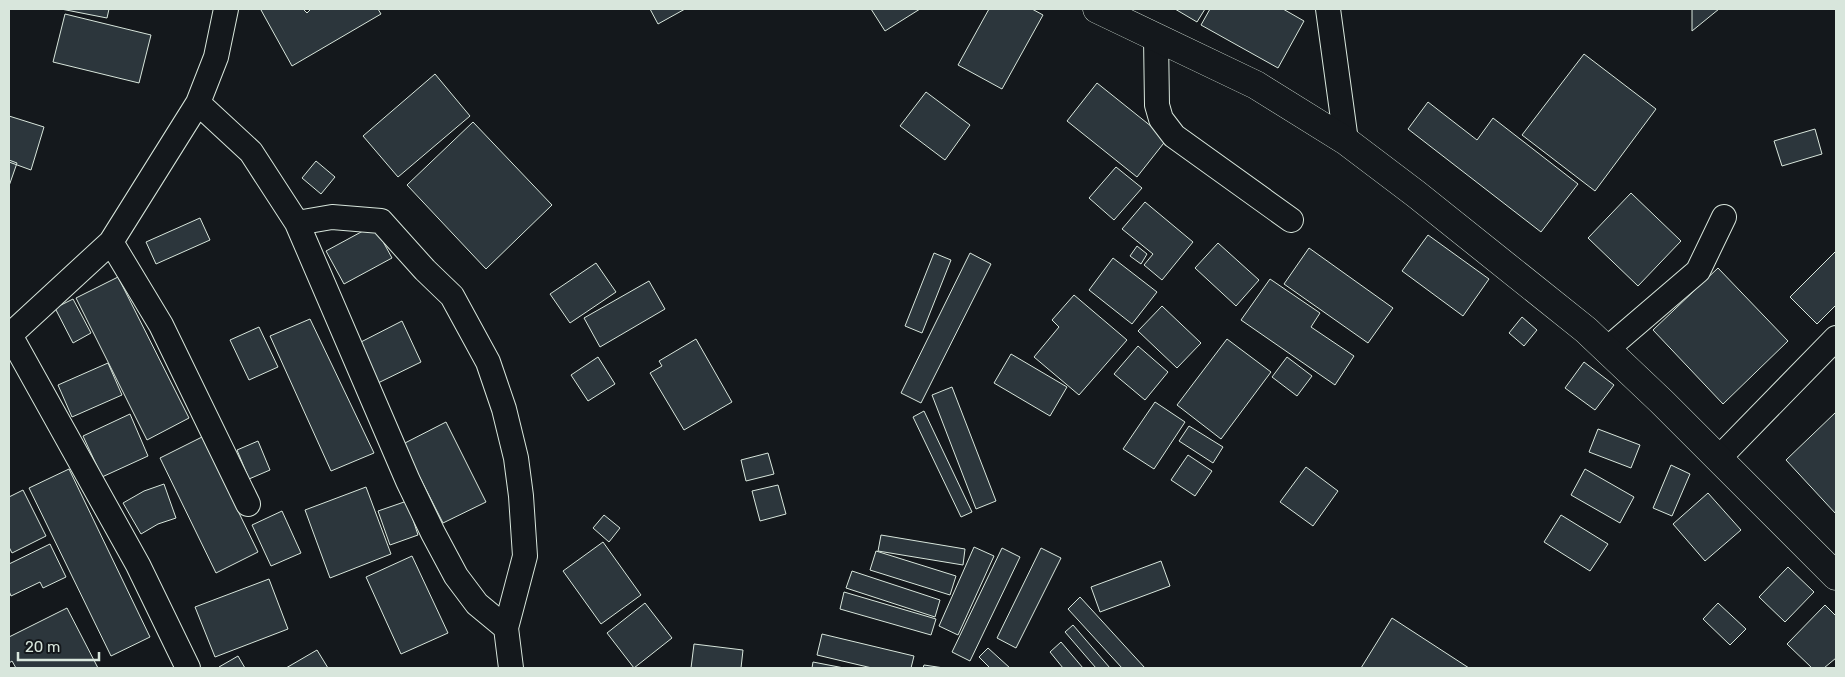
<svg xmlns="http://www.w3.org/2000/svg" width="1845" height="677" font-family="Rubik,sans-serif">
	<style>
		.building { fill: #2c363c; stroke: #d8e6dc }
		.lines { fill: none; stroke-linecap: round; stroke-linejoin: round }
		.minor-casing { stroke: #d8e6dc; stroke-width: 26 }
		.tertiary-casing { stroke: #d8e6dc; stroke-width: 29 }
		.minor { stroke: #14181c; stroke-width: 24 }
		.tertiary { stroke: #14181c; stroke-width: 28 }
	</style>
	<rect width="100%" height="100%" fill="#14181c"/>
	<!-- building -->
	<path class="building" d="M61,9H109L107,18Z
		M264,9H303L307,13L311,9H378L381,14L292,66L261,10Z
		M650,9H685L658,24Z
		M871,9H920L885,31Z
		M989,9H1032L1043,15L1002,89L958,65Z
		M1175,9H1205L1197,22Z
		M1210,9H1283L1304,21L1278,68L1201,25Z
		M1692,9H1719L1692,31Z
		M65,14L151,35L139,83L53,62Z
		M1584,54L1656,109L1595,191L1522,135Z
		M435,74L470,116L398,177L363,136Z
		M1097,83L1167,139L1137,177L1067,121Z
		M926,92L970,125L945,160L900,126Z
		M1428,102L1477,140L1493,118L1578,184L1541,232L1408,129Z
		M9,116L44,127L31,170L9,162Z
		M473,122L552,205L486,269L407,185Z
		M1815,129L1822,154L1782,166L1774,141Z
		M9,160L17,163L9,186Z
		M316,161L335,177L321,194L302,178Z
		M1116,167L1142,188L1114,220L1089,198Z
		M1631,193L1681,241L1638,286L1588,238Z
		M1145,202L1193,242L1162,280L1144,265L1153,254L1122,229Z
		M200,218L210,240L156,264L146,242Z
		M374,225L392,258L344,284L326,251Z
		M1428,235L1489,279L1463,316L1402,271Z
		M1218,243L1259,280L1236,306L1195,268Z
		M1137,246L1147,254L1141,264L1130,256Z
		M1309,248L1393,308L1368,343L1284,284Z
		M1836,251V305L1817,324L1790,297Z
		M934,253L951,260L922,333L905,326Z
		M970,253L991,264L921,403L901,393Z
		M1113,258L1157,292L1132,324L1089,290Z
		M596,263L616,292L570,323L550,294Z
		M1718,268L1788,341L1723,404L1653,330Z
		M118,277L189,418L147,440L76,298Z
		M1270,279L1320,313L1311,327L1354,356L1335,385L1241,320Z
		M649,281L665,309L600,347L584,318Z
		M1074,295L1127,340L1079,395L1034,357L1059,327L1052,320Z
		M73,299L91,333L73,343L55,308Z
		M1162,306L1201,343L1177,368L1138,331Z
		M1522,317L1537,330L1524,346L1509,333Z
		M310,319L374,453L331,471L270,336Z
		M402,321L421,362L378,383L359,343Z
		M259,327L278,367L249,380L230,340Z
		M696,339L732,402L684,430L650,373L662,366L659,361Z
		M1227,339L1271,372L1221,439L1177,405Z
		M1138,346L1168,372L1145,400L1114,374Z
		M1011,354L1067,387L1050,416L994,383Z
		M598,357L615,384L588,401L571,375Z
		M1287,357L1312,376L1297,396L1272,377Z
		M1584,362L1614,385L1595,410L1565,388Z
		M108,363L122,395L72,417L58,385Z
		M952,387L996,501L976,509L932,395Z
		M1155,402L1185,422L1154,469L1123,449Z
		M924,411L972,512L961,517L913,417Z
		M1836,412V514L1786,460Z
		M130,414L148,456L102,477L83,436Z
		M446,422L486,502L443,523L403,444Z
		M1189,426L1223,447L1213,463L1179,441Z
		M1598,429L1640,445L1631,468L1589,452Z
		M202,437L258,552L216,573L160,458Z
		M258,441L270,470L249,479L237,450Z
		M768,453L774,474L746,481L741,460Z
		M1188,455L1212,471L1195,496L1171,480Z
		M1671,465L1690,474L1672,516L1653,508Z
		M1306,467L1338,491L1313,526L1280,502Z
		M69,469L150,637L111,656L29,488Z
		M1585,469L1634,497L1620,523L1571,495Z
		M164,484L176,518L158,524L141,534L123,503L144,491Z
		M778,485L786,514L760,521L752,491Z
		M366,487L391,554L330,578L305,510Z
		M23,490L46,536L12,553L9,547V497Z
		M1708,493L1741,530L1705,561L1673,524Z
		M407,501L418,535L390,545L378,511Z
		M282,511L301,553L271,566L252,525Z
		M604,515L620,528L609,542L593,528Z
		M1561,515L1608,544L1590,571L1544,542Z
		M881,535L965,549L963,565L878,551Z
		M603,542L641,595L601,624L563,571Z
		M50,544L66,577L43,588L40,582L11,596L9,591V564Z
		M974,547L994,556L958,635L939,626Z
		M1002,548L1020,557L970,661L952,652Z
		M1041,548L1061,558L1016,648L997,638Z
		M876,551L956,576L950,595L870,570Z
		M412,556L448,633L401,654L366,577Z
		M1161,561L1170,586L1100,612L1091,587Z
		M1788,567L1814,592L1785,622L1759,597Z
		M852,571L940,600L935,617L846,588Z
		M269,579L288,629L215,657L195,607Z
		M844,592L936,619L931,635L840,609Z
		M1080,597L1145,668H1122L1068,609Z
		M645,603L672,638L634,668L607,633Z
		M1718,603L1746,629L1730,645L1703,619Z
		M1825,605L1836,616V658L1824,668H1812L1787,644Z
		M67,608L98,668H16L12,661L9,663V637Z
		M1392,618L1469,668H1361Z
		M1073,625L1110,668H1096L1065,632Z
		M822,634L914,656L911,668H872L817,655Z
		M1061,642L1083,668H1063L1050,652Z
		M694,644L743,650L741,668H691Z
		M988,648L1010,668H990L979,657Z
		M317,650L328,668H286Z
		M238,656L245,668H219V667Z
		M813,662L844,668H812Z
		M924,665L944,668H923Z"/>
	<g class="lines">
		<!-- minor casing -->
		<g class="minor-casing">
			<path id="minor" d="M1328,9L1346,141
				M1156,38L1157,105L1161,119L1174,136L1291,220
				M198,103L251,152L297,223L408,481L433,533L456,576L477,604L506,628
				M297,223L332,217L381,221L425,270L452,296L488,362L504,409L516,458L521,496L525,556L506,628L511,668
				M111,242L161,325L248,504
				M10,335L138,565L188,668
				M9,336L111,242L198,103L216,57L226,9
				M1607,349L1698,271L1724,217
				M1718,459L1836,338"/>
		</g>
		<!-- tertiary casing -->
		<g class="tertiary-casing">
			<path id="tertiary" d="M1097,9L1256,85L1346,141L1416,194L1586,330L1662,402L1836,576"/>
		</g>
		<!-- minor -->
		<use href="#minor" class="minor"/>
		<!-- tertiary -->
		<use href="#tertiary" class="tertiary"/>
	</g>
	<!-- border -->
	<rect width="1845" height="677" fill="none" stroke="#d8e6dc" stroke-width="20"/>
	<!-- scale -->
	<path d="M18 652v8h81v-8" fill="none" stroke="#d8e6dc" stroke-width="2.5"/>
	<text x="25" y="652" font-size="15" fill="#d8e6dc" stroke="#14181c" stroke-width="4" paint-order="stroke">20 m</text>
</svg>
